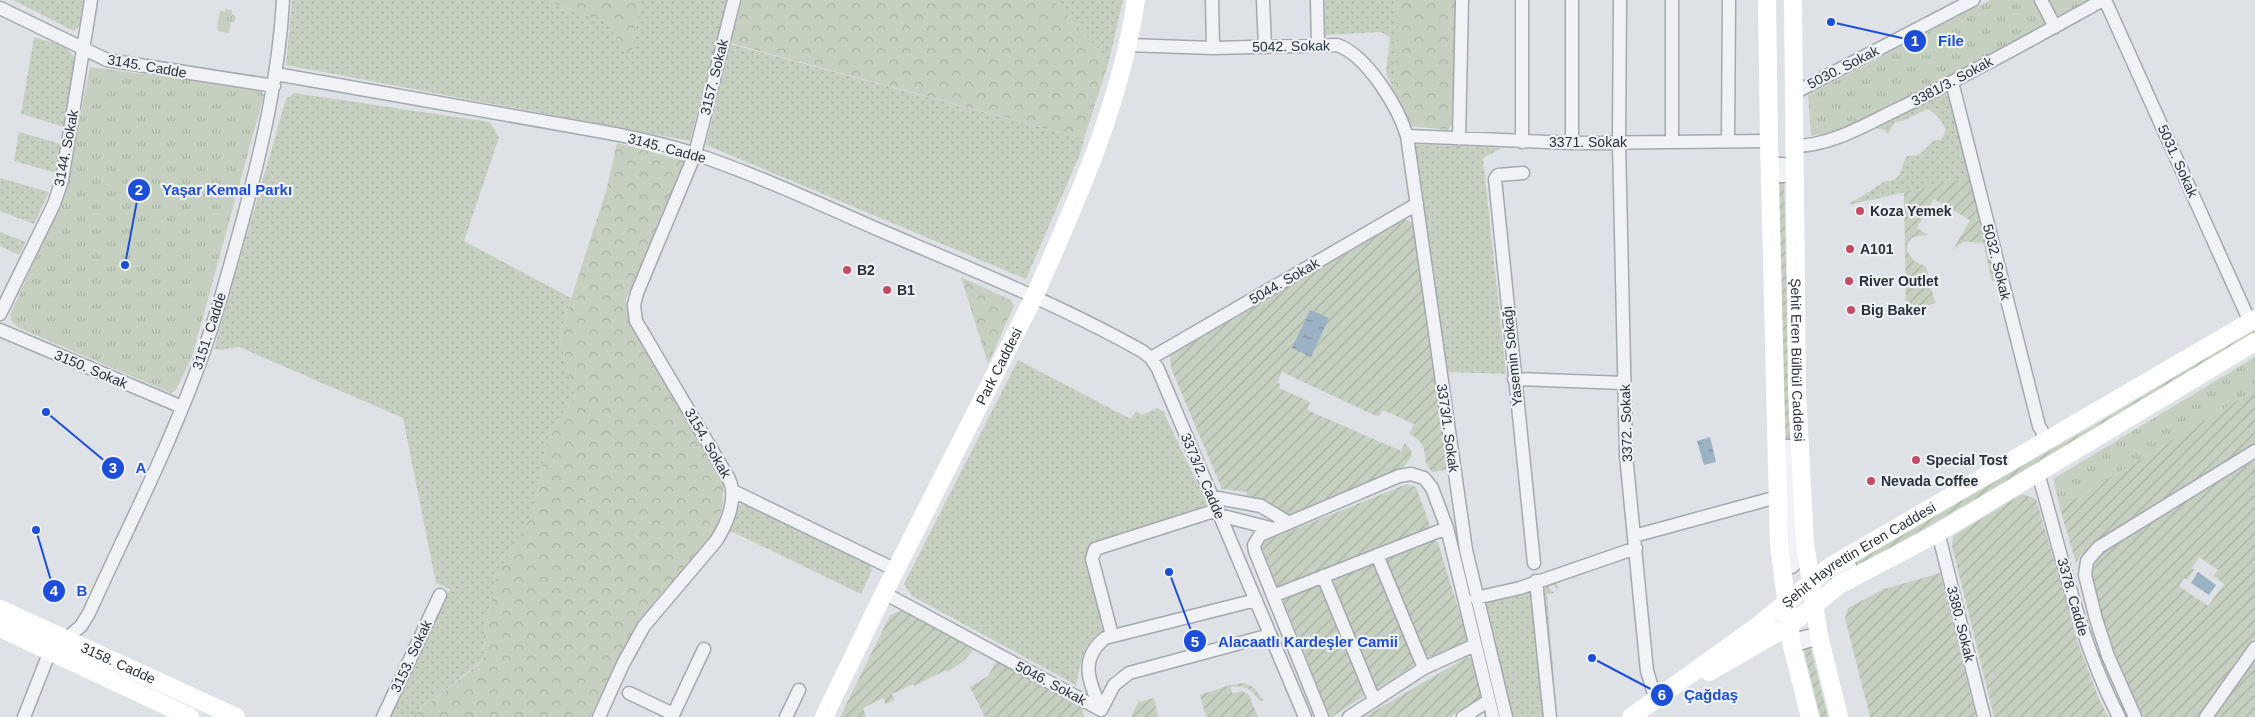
<svg xmlns="http://www.w3.org/2000/svg" width="2255" height="717" font-family="Arial,sans-serif">
	<style>
		.grass { fill: url(#grass-dots) }
		.forest { fill: url(#forest-crowns) }
		.park { fill: url(#park-tufts) }
		.garden { fill: url(#garden-furrows); fill-rule: evenodd }
		.water { fill: url(#water-ripples) }
		.lines { fill: none; stroke-linecap: round; stroke-linejoin: round }
		.street-casing { stroke: #a4a9b0; stroke-width: 15 }
		.street { stroke: #f1f2f5; stroke-width: 12 }
		.secondary { stroke: #fff; stroke-width: 18 }
		.poi-dot { fill: #c34b63; stroke: #edf1f4; stroke-width: 2 }
		.labels { text-anchor: middle; stroke-width: 4.5; stroke-linejoin: round; paint-order: stroke }
		.street-label { font-size: 14px; fill: #29313c; stroke: #edf1f4 }
		.poi-label { font-size: 14px; font-weight: bold; fill: #29313c; stroke: #edf1f4; text-anchor: start }
		.leader { fill: none; stroke: #1d4ed8; stroke-width: 2 }
		.callout-dot { fill: #1d4ed8; stroke: #edf1f4; stroke-width: 2 }
		.mark-label { font-size: 15px; text-anchor: middle; font-weight: bold; fill: #fff }
		.callout-label { font-size: 15px; text-anchor: middle; font-weight: bold; fill: #1d4ed8; stroke: #edf1f4; stroke-width: 4.5; stroke-linejoin: round; paint-order: stroke }
	</style>
	<defs>
		<pattern id="grass-dots" width="8" height="8" patternUnits="userSpaceOnUse" patternTransform="scale(1.25)"><rect width="8" height="8" fill="#c5d0c0"/><path d="M2 2h.1M6 6h.1" fill="none" stroke="#a9b3a6" stroke-width="1.8" stroke-linecap="round"/></pattern>
		<pattern id="forest-crowns" width="20" height="18" patternUnits="userSpaceOnUse" patternTransform="scale(1.25)"><rect width="20" height="18" fill="#c5d0c0"/><path d="M2 6a3 3 0 1 1 6 0M12 15a3 3 0 1 1 6 0" fill="none" stroke="#a9b3a6"/></pattern>
		<pattern id="park-tufts" width="24" height="20" patternUnits="userSpaceOnUse" patternTransform="scale(1.25)"><rect width="24" height="20" fill="#c5d0c0"/><path d="M3 7l-1-3M5 7V3M7 7l1-3M15 17l-1-3M17 17v-4M19 17l1-3" fill="none" stroke="#a9b3a6"/></pattern>
		<pattern id="garden-furrows" width="10" height="10" patternUnits="userSpaceOnUse" patternTransform="scale(1.25)"><rect width="10" height="10" fill="#c5d0c0"/><path d="M-1 1l2-2M0 10L10 0M9 11l2-2" fill="none" stroke="#a9b3a6"/></pattern>
		<pattern id="water-ripples" width="26" height="14" patternUnits="userSpaceOnUse" patternTransform="scale(1.25)"><rect width="26" height="14" fill="#9bb1c4"/><path d="M2 4q2-2 4 0t4 0M15 11q2-2 4 0t4 0" fill="none" stroke="#7e91a0"/></pattern>
	</defs>
	<rect width="100%" height="100%" fill="#dee2e7"/>
	<!-- grass -->
	<path class="grass" d="M13,0H83L80,25L74,31Z
		M292,0H550L552,3L606,22L630,59L641,0H727L690,141L286,65Z
		M1053,0H1123L1109,61Z
		M1325,0H1397L1398,24L1393,90L1386,72L1390,38L1387,35L1381,32L1325,35Z
		M34,37C48,42 71,45 75,60L64,127L21,114Z
		M730,44L1084,139L1080,154L1026,279L706,145Z
		M294,93L490,122L499,137L464,241L571,298L559,336L575,397L550,430L532,515L497,576L483,637L484,657L478,664L411,717H390L450,589L436,583L403,418L239,347L221,350L214,349L286,99Z
		M1944,94H1948L1971,177L1849,205L1851,202C1863,197 1874,188 1885,181C1903,182 1900,167 1907,156L1919,155L1934,140H1941C1943,136 1946,132 1945,128C1942,121 1934,111 1927,109L1903,121L1895,122L1888,134L1885,130L1875,128Z
		M19,132L61,144L56,173L14,161Z
		M1415,144L1502,148L1483,158L1506,374L1448,372L1412,148Z
		M0,178L49,192L34,224L0,211Z
		M0,232L26,242L19,255L0,246Z
		M1018,360L1131,419L1136,411L1142,415L1157,408L1163,411L1208,506L1097,541L1090,547L1086,556L1103,632C1082,642 1081,664 1076,685L912,596L904,584Z
		M744,503L859,557L870,565L872,570L861,594L733,532L726,533L739,505Z
		M1580,560L1581,568L1585,573L1557,583L1558,589L1553,585L1548,587L1554,593L1547,594L1557,717H1513L1478,591L1520,583Z"/>
	<!-- forest -->
	<path class="forest" d="M550,0H641L630,60L606,22L552,3Z
		M742,0H1053L1109,61L1084,139L730,43Z
		M1397,0H1457L1455,120L1448,130L1411,126L1393,90L1398,24Z
		M617,143L686,161L626,299L631,326L723,481V506L716,528L706,546L638,624L590,717H411L478,665L484,657L483,637L497,576L532,515L550,430L575,397L559,336L606,191Z
		M961,277L1011,300L1014,306L988,364Z"/>
	<!-- park -->
	<path class="park" d="M1990,0H2036L2048,23L1879,115L1833,133L1811,136L1808,95Z
		M2045,0H2091L2061,16L2056,15Z
		M225,9L232,10V14L235,16L234,22H231L229,33L218,31L217,28L220,11H225Z
		M90,67L258,89L264,95L192,357L176,390L171,393L19,328L12,322L10,315L65,192Z
		M2255,357V390L2060,508L2053,479Z"/>
	<!-- garden -->
	<path class="garden" d="M1777,176H1784L1790,446H1784Z
		M1971,177L1998,280L1992,281L1983,242C1966,245 1969,235 1953,250L1970,220L1934,199L1917,228L1928,235L1913,237L1908,242L1907,251L1914,261L1926,267L1935,303L1906,312L1904,192Z
		M1402,218L1412,222L1452,469L1433,472C1418,460 1434,446 1409,434L1414,424L1383,410L1379,416H1376L1282,372L1277,383L1280,384L1279,388L1310,402L1307,410L1401,451L1405,443L1411,450L1412,456L1401,471L1286,516L1246,500L1247,492L1222,489L1171,368L1170,356L1175,347Z
		M2255,328V335L2096,430L1852,570L1849,564L2093,426Z
		M2255,390V443L2101,540L2080,556L2076,563L2060,508Z
		M2255,460V637L2197,717H2140C2126,684 2113,651 2102,616C2098,603 2091,589 2092,576C2093,563 2100,555 2109,547ZM2199,557L2218,570L2213,576L2224,584L2208,606L2179,586L2184,578L2187,580L2194,570L2192,568Z
		M1407,484L1416,487L1431,528L1280,587L1277,586L1260,543Z
		M2022,494L2036,499L2079,646L2099,699L2108,717H1994L1952,546L1953,536Z
		M1431,538L1438,543L1468,640L1465,644L1429,657L1424,654L1383,557Z
		M1372,561L1375,563L1415,661L1414,665L1374,691L1330,580Z
		M1940,573L1976,717H1870L1845,618L1848,608L1884,589Z
		M1322,582L1368,693L1332,717H1330L1283,600Z
		M903,610L973,648C968,660 958,665 947,672L946,670L914,686L913,684L892,694L895,700L886,704L883,698L863,708L866,717H840L890,615Z
		M1809,641L1828,717H1820L1802,643Z
		M1467,657L1471,658L1482,694L1480,698L1450,717H1364Z
		M2255,660V717H2214Z
		M996,661L1082,708L1084,717H985L970,687L988,676Z
		M1244,683L1253,687L1264,701L1259,700C1252,689 1243,684 1231,687L1232,693L1242,691L1249,695L1258,717H1206L1200,695L1230,685Z
		M1154,698L1158,717H1131L1138,702Z"/>
	<!-- water -->
	<path class="water" d="M1310,310L1329,318L1311,357L1292,348Z
		M1710,437L1716,462L1704,465L1697,441Z
		M2198,572L2216,585L2209,595L2191,583Z"/>
	<g class="lines">
		<!-- street casing -->
		<g class="street-casing">
			<path id="street" d="M1212,0L1213,48
				M1263,0L1265,47
				M1317,0L1318,45
				M1572,0V143
				M1620,0L1619,143L1626,455L1647,671L1656,700
				M1672,0V142
				M2041,0L2055,27
				M2105,0L2250,322
				M0,8L107,60L274,86
				M1127,45L1213,48L1337,45C1367,55 1398,107 1407,136L1466,550L1506,717
				M276,74L604,132C635,138 666,144 695,154C760,176 822,205 884,232C971,269 1060,305 1142,351L1151,358L1158,369L1305,717
				M1952,82L2039,426L2047,440
				M1794,93L1973,0
				M1407,136L1572,143L1769,141
				M1459,139L1462,0
				M1728,141L1729,0
				M1522,142V0
				M1794,146C1830,146 1863,126 1894,111C1965,77 2034,38 2103,0
				M1777,164H1783L1784,176H1777Z
				M1523,173L1498,175L1495,179L1534,563
				M0,314L54,204L62,180L91,0
				M0,330L182,407
				M1151,358L1417,204
				M1514,379L1624,383
				M1784,446H1790L1795,542L1788,543Z
				M2038,473C2062,555 2079,641 2119,717
				M733,491L896,570
				M1212,497L1261,506L1289,523
				M1219,515L1274,529
				M1938,532L1984,717
				M1634,536L1777,497
				M1795,545L1796,563L1792,567L1789,563L1788,546Z
				M1377,555L1424,668
				M1849,564L1852,570L1838,578L1835,572Z
				M1323,576L1374,700
				M1536,581L1550,717
				M884,593L1101,710L1114,685L1129,673L1270,635
				M1273,596L1447,528
				M1476,598L1520,588L1636,548
				M1112,635L1092,559L1095,549L1217,510
				M1808,636L1809,641L1802,643L1800,638Z
				M67,638L81,626L89,613C124,536 164,457 194,378C214,326 228,273 243,219C262,147 279,75 283,0
				M629,693L673,714
				M1101,710C1091,684 1077,661 1105,638L1256,600
				M24,717L50,651
				M383,717L440,595
				M599,717L623,664L644,626L716,541C727,524 738,498 729,479L636,321L634,305L637,293L695,154L734,0
				M672,717L704,649
				M786,717L799,690
				M1322,717L1255,551L1254,545L1260,535L1399,476L1411,474L1424,478L1432,488L1447,528L1493,717
				M1349,717L1424,668L1475,645
				M1463,717L1488,701
				M2135,717L2108,656L2096,619L2085,575L2087,561L2099,547L2255,451
				M2206,717L2255,648"/>
		</g>
		<!-- street -->
		<use href="#street" class="street"/>
		<!-- secondary -->
		<g class="secondary">
			<path d="M1767,0L1769,141L1779,545L1792,646L1810,717"/>
			<path id="s1" d="M1793,0L1797,391L1805,543L1819,636L1839,717"/>
			<path id="s2" d="M0,609L236,717"/>
			<path d="M0,628L190,717"/>
			<path d="M1709,672L1789,626L1839,585L1936,534L2255,342"/>
			<path id="s3" d="M824,717L884,593L1034,297C1076,203 1121,103 1136,0"/>
			<path id="s4" d="M1631,717L1760,624L1831,566L2255,319"/>
		</g>
	</g>
	<!-- markers -->
	<g class="poi-dot">
		<circle cx="1860" cy="211" r="5"/>
		<circle cx="1850" cy="249" r="5"/>
		<circle cx="847" cy="270" r="5"/>
		<circle cx="1849" cy="281" r="5"/>
		<circle cx="887" cy="290" r="5"/>
		<circle cx="1851" cy="310" r="5"/>
		<circle cx="1916" cy="460" r="5"/>
		<circle cx="1871" cy="481" r="5"/>
	</g>
	<g class="labels">
		<!-- street labels -->
		<g class="street-label">
			<text transform="translate(1291 46) rotate(-1)" y="5">5042. Sokak</text>
			<text transform="translate(147 66) rotate(10)" y="5">3145. Cadde</text>
			<text transform="translate(1843 67) rotate(-27)" y="5">5030. Sokak</text>
			<text transform="translate(714 77) rotate(-76)" y="5">3157. Sokak</text>
			<text transform="translate(1952 81) rotate(-28)" y="5">3381/3. Sokak</text>
			<text x="1588" y="147">3371. Sokak</text>
			<text transform="translate(66 148) rotate(-79)" y="5">3144. Sokak</text>
			<text transform="translate(667 148) rotate(15)" y="5">3145. Cadde</text>
			<text transform="translate(2178 161) rotate(66)" y="5">5031. Sokak</text>
			<text transform="translate(1997 262) rotate(76)" y="5">5032. Sokak</text>
			<text transform="translate(1284 281) rotate(-30)" y="5">5044. Sokak</text>
			<text transform="translate(209 331) rotate(-72)" y="5">3151. Cadde</text>
			<text transform="translate(1512 356) rotate(-96)" y="5">Yasemin Sokağı</text>
			<text dy="5" stroke="none"><textPath href="#s1" startOffset="360">Şehit Eren Bülbül Caddesi</textPath></text>
			<text dy="5" stroke="none"><textPath href="#s3" startOffset="392">Park Caddesi</textPath></text>
			<text transform="translate(91 369) rotate(23)" y="5">3150. Sokak</text>
			<text transform="translate(1626 423) rotate(-92)" y="5">3372. Sokak</text>
			<text transform="translate(1448 428) rotate(82)" y="5">3373/1. Sokak</text>
			<text transform="translate(708 443) rotate(60)" y="5">3154. Sokak</text>
			<text transform="translate(1203 476) rotate(67)" y="5">3373/2. Cadde</text>
			<text dy="5" stroke="none"><textPath href="#s4" startOffset="280">Şehit Hayrettin Eren Caddesi</textPath></text>
			<text transform="translate(2073 597) rotate(74)" y="5">3378. Cadde</text>
			<text transform="translate(1961 624) rotate(76)" y="5">3380. Sokak</text>
			<text transform="translate(411 656) rotate(-65)" y="5">3153. Sokak</text>
			<text dy="5" stroke="none"><textPath href="#s2" startOffset="130">3158. Cadde</textPath></text>
			<text transform="translate(1051 683) rotate(28)" y="5">5046. Sokak</text>
		</g>
		<!-- poi labels -->
		<g class="poi-label">
			<text x="1870" y="216">Koza Yemek</text>
			<text x="1860" y="254">A101</text>
			<text x="857" y="275">B2</text>
			<text x="1859" y="286">River Outlet</text>
			<text x="897" y="295">B1</text>
			<text x="1861" y="315">Big Baker</text>
			<text x="1926" y="465">Special Tost</text>
			<text x="1881" y="486">Nevada Coffee</text>
		</g>
	</g>
	<!-- callouts -->
	<path class="leader" d="M1831 22L1915 41M125 265L139 190M46 412L113 468M36 530L54 591M1169 572L1195 641M1592 658L1662 695"/>
	<g class="callout-dot">
		<circle cx="1831" cy="22" r="5"/>
		<circle cx="125" cy="265" r="5"/>
		<circle cx="46" cy="412" r="5"/>
		<circle cx="36" cy="530" r="5"/>
		<circle cx="1169" cy="572" r="5"/>
		<circle cx="1592" cy="658" r="5"/>
		<circle cx="1915" cy="41" r="12"/>
		<circle cx="139" cy="190" r="12"/>
		<circle cx="113" cy="468" r="12"/>
		<circle cx="54" cy="591" r="12"/>
		<circle cx="1195" cy="641" r="12"/>
		<circle cx="1662" cy="695" r="12"/>
	</g>
	<g class="mark-label">
		<text x="1915" y="46">1</text>
		<text x="139" y="195">2</text>
		<text x="113" y="473">3</text>
		<text x="54" y="596">4</text>
		<text x="1195" y="647">5</text>
		<text x="1662" y="700">6</text>
	</g>
	<g class="callout-label">
		<text x="1951" y="46">File</text>
		<text x="227" y="195">Yaşar Kemal Parkı</text>
		<text x="141" y="473">A</text>
		<text x="82" y="596">B</text>
		<text x="1308" y="647">Alacaatlı Kardeşler Camii</text>
		<text x="1711" y="700">Çağdaş</text>
	</g>
</svg>
